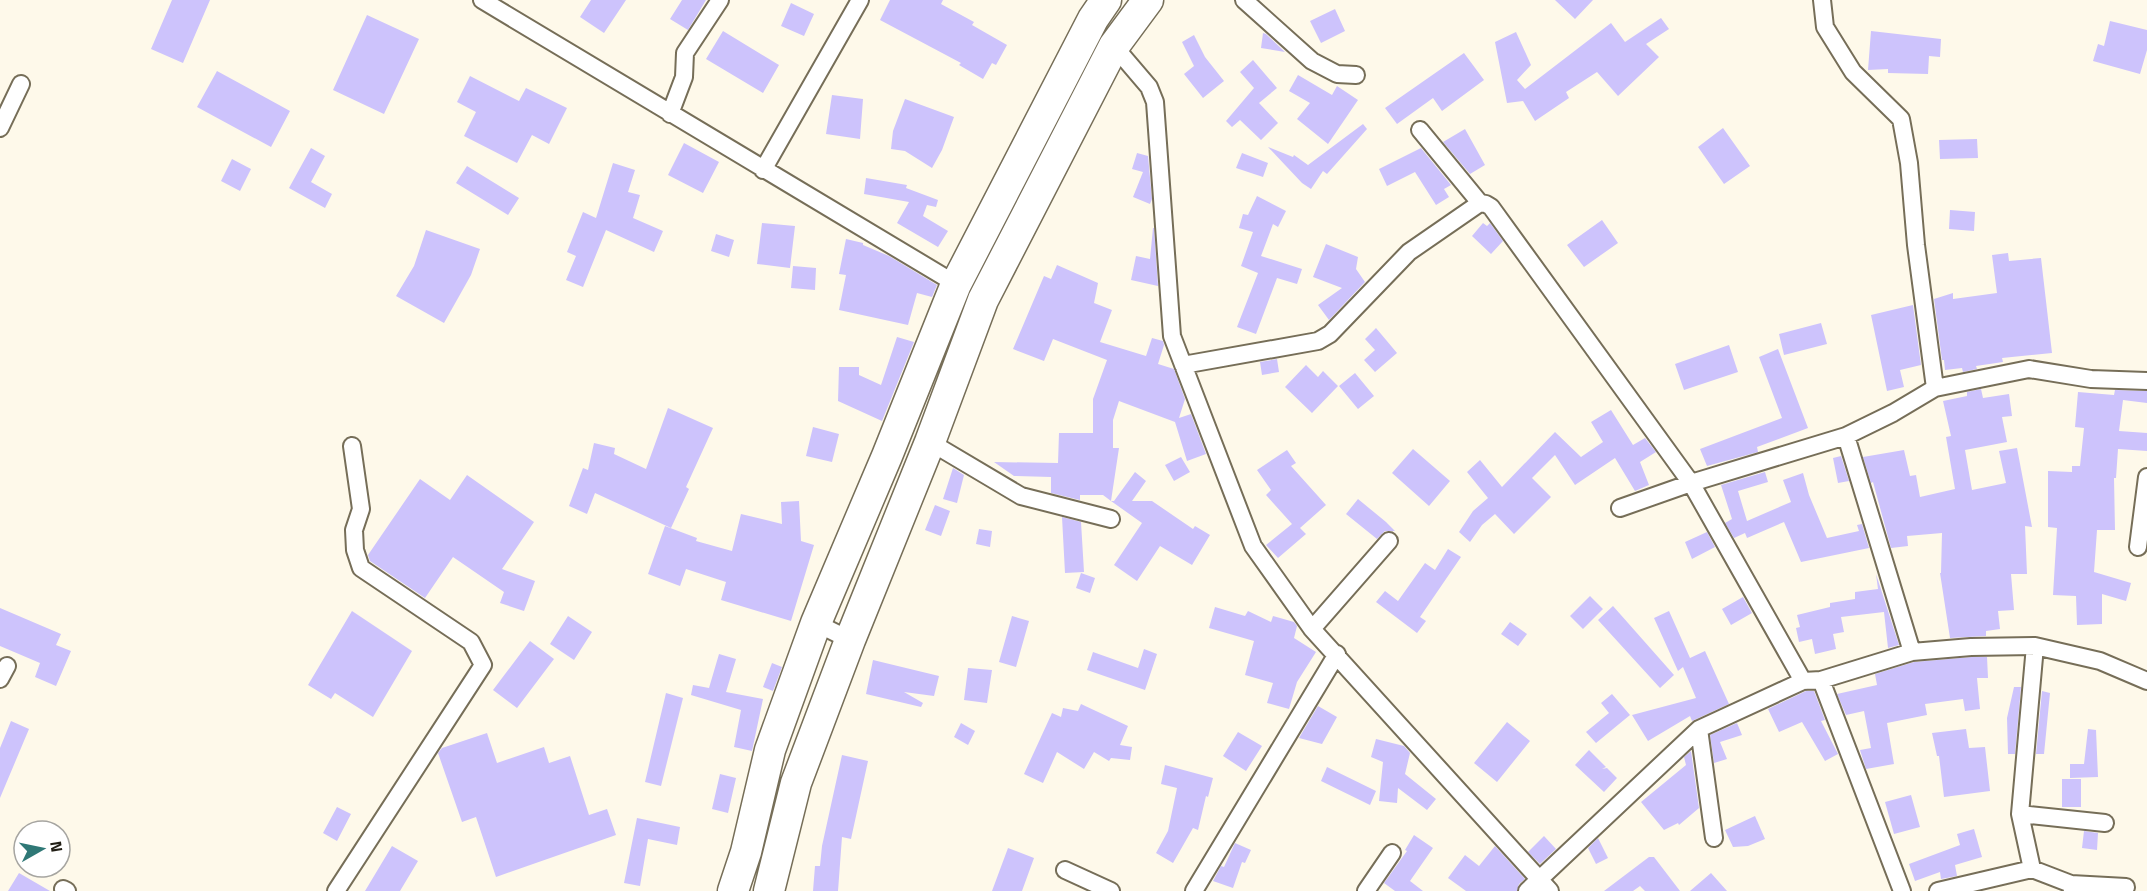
<svg xmlns="http://www.w3.org/2000/svg" width="2147" height="891" font-family="'Titillium Web',sans-serif">
	<style>
		.building { fill: #cdc3fc }
		.lines { fill: none; stroke-linecap: round; stroke-linejoin: round }
		.street-casing { stroke: #766e58; stroke-width: 20 }
		.highway-casing { stroke: #766e58; stroke-width: 33 }
		.street { stroke: #fff; stroke-width: 16 }
		.highway { stroke: #fff; stroke-width: 30 }
	</style>
	<rect width="100%" height="100%" fill="#fef9ea"/>
	<!-- building -->
	<path class="building" d="M172,0H210L183,63L151,49Z
		M591,0H626L604,33L580,17Z
		M682,0H706L688,30L670,19Z
		M890,0H943L941,4L974,22L972,25L1007,45L996,65L992,63L983,79L959,65L961,63L880,20Z
		M1555,0H1593L1575,19Z
		M791,3L814,14L804,36L781,26Z
		M1335,9L1345,31L1321,43L1310,21Z
		M367,15L419,39L384,114L333,90Z
		M1661,18L1669,29L1646,44L1659,57L1618,96L1597,72L1566,92L1569,98L1535,121L1523,101L1507,103L1495,42L1516,32L1531,65L1517,80L1525,89L1611,23L1625,42Z
		M2110,21L2147,30V50L2140,74L2093,61L2098,44L2104,46Z
		M723,31L779,65L763,93L706,59Z
		M1871,31L1941,39L1940,57L1929,56L1928,74L1888,73V69L1868,70Z
		M1263,33L1266,34L1285,52L1261,48Z
		M1194,35L1205,57L1224,81L1203,98L1184,74L1194,66L1182,42Z
		M1464,53L1484,80L1442,111L1433,98L1397,124L1385,108Z
		M1253,60L1277,88L1259,103L1278,123L1261,140L1240,120L1232,127L1226,121L1254,88L1240,72Z
		M217,71L290,111L271,147L197,107Z
		M1298,75L1332,95L1337,86L1358,100L1328,144L1297,119L1310,103L1289,91Z
		M470,76L519,101L526,88L567,108L549,144L532,135L517,163L464,136L476,112L457,102Z
		M832,95L863,99L860,139L826,134Z
		M905,99L954,117L942,150L932,168L905,151L891,149L893,131Z
		M1363,124L1367,129L1327,174L1323,171L1311,189L1302,183L1268,147L1293,157L1294,155L1308,165Z
		M1723,128L1750,166L1724,184L1698,147Z
		M1465,129L1485,165L1470,174L1443,142Z
		M1977,139L1978,158L1940,159L1939,140Z
		M684,143L719,162L703,193L668,175Z
		M311,148L325,156L311,182L332,194L325,208L289,188Z
		M1421,148L1451,185L1444,189L1449,197L1436,205L1415,172L1387,186L1379,169Z
		M1137,153L1148,156L1152,199L1150,204L1133,197L1143,172L1132,169Z
		M1242,153L1268,163L1263,177L1236,168Z
		M232,159L251,169L240,191L221,181Z
		M613,163L635,170L628,192L640,195L633,218L663,231L654,252L606,230L583,287L566,280L576,256L567,252L583,212L596,218Z
		M467,166L519,198L508,215L456,183Z
		M866,178L907,185L906,188L938,200L936,207L927,205L923,216L948,231L938,247L897,223L909,202L864,194Z
		M1257,196L1286,211L1278,227L1273,224L1261,256L1302,269L1297,284L1277,278L1256,334L1237,327L1258,273L1241,266L1253,232L1239,228L1243,214L1248,215Z
		M1950,210L1975,212L1974,231L1949,229Z
		M1602,220L1618,243L1584,267L1567,245Z
		M762,223L795,226L790,268L757,264Z
		M1483,223L1487,226L1490,223L1503,241L1491,254L1472,236Z
		M1153,228H1154L1158,286L1131,280L1136,256L1150,259Z
		M426,230L480,249L471,275L444,323L396,296L414,266Z
		M716,234L734,240L729,257L711,251Z
		M846,239L863,243V245L889,256L937,285L932,297L917,293L908,325L839,310L846,275L839,274Z
		M1326,244L1358,257L1356,269L1365,282L1329,320L1318,305L1342,288L1313,277Z
		M2008,253L2009,261L2041,258L2052,353L2002,358L2003,362L1976,366L1977,369L1963,372L1962,368L1945,370L1944,360H1942L1934,299L1953,293V299L1997,293L1992,255Z
		M1057,265L1098,283L1094,303L1112,310L1100,342L1146,356L1152,338L1163,341L1164,345L1158,364L1174,369L1185,399L1179,418L1191,414L1206,454L1187,461L1175,422L1119,401L1113,420V448H1119L1111,501L1103,495H1080V500L1051,493V477L1014,476L994,462L1058,463L1059,433H1093V399L1107,360L1053,339L1044,361L1013,349L1044,276L1051,279Z
		M793,266L816,268L815,290L791,288Z
		M1913,305L1921,365L1900,370L1904,387L1887,391L1871,315Z
		M1821,323L1827,344L1784,355L1779,334Z
		M1376,328L1397,353L1375,372L1364,360L1375,350L1365,339Z
		M897,337L914,342L882,421L838,401L839,367H859V375L881,385Z
		M1729,345L1738,372L1684,390L1675,364Z
		M1778,349L1808,428L1757,447L1758,452L1707,466L1700,449L1782,418L1759,357Z
		M1277,359L1279,372L1262,375L1260,362Z
		M1306,365L1318,377L1323,371L1338,386L1312,413L1285,387Z
		M1355,373L1374,396L1358,409L1339,386Z
		M1981,389L1983,398L2009,394L2012,416L2002,417L2007,442L1965,450L1972,490L2006,483L1999,451L2017,448L2032,527L2025,526L2027,574H2011L2014,610L1998,611L2000,629L1986,631V636L1950,638L1940,573H1941L1942,533L1907,536L1908,546L1891,548L1873,482L1871,483L1863,457L1904,450L1910,476L1916,475L1920,497L1955,489L1946,437L1951,436L1943,401L1967,396V392Z
		M2115,390L2147,391V403L2123,400L2119,431L2147,433V451L2118,449L2116,478H2114L2115,530H2097L2094,572L2131,583L2126,601L2102,594V624L2077,625L2076,596L2053,595L2057,528L2048,527V471L2072,472V466H2080L2084,428L2075,427L2078,392L2114,395Z
		M668,408L713,428L686,487L689,489L671,528L595,493L587,514L569,506L583,468L588,470L594,443L615,448L614,454L646,469Z
		M1611,410L1633,445L1645,438L1656,452L1640,462L1649,485L1635,491L1615,458L1575,485L1555,455L1532,478L1551,497L1514,534L1495,514L1482,525L1470,542L1459,532L1473,511L1488,498L1467,472L1480,460L1502,487L1555,432L1581,457L1603,442L1591,422Z
		M813,427L839,434L832,462L806,456Z
		M1413,449L1450,481L1429,506L1392,473Z
		M1287,450L1296,463L1291,466L1326,505L1300,528L1306,534L1278,558L1266,545L1292,524L1266,495L1271,490L1257,470Z
		M1841,456L1849,481L1838,483L1833,458Z
		M1181,457L1190,472L1174,481L1165,465Z
		M953,468L964,475L957,503L943,499Z
		M1135,472L1146,481L1132,501H1152L1193,529L1195,526L1210,535L1192,565L1160,546L1137,581L1114,565L1142,523L1111,501H1114Z
		M1765,472L1768,482L1738,491L1747,521L1791,502L1783,480L1803,473L1809,495L1827,538L1859,531L1857,525L1862,524L1869,548L1801,562L1784,522L1747,538L1745,533L1734,538L1725,523L1732,519L1721,485Z
		M467,475L534,522L502,569L535,581L524,611L500,603L504,592L453,557L425,598L370,561L368,555L420,479L450,500Z
		M1358,499L1386,522L1395,531H1385L1377,539L1346,514Z
		M799,501L801,541L814,545L791,621L721,600L726,582L686,569L680,586L648,574L665,526L697,538L696,541L732,551L741,514L782,524L781,502Z
		M935,505L950,511L941,536L925,530Z
		M1062,517L1081,522L1084,572L1065,573Z
		M979,529L992,531L990,547L976,544Z
		M1707,532L1715,547L1692,559L1685,542Z
		M1448,549L1461,557L1420,617L1426,621L1417,633L1376,602L1385,591L1398,601L1425,563L1435,570Z
		M1081,573L1095,578L1090,593L1076,588Z
		M1876,574L1899,645L1888,648L1884,612L1841,617L1844,632L1833,634L1836,649L1815,654L1812,639L1799,642L1796,628L1800,627L1797,615L1830,607V603L1855,599V592L1878,589Z
		M1590,596L1603,609L1583,629L1570,616Z
		M1743,597L1752,613L1731,625L1722,609Z
		M1613,606L1674,675L1660,688L1598,620Z
		M1215,607L1245,616L1248,611L1271,622L1273,616L1294,622L1297,626L1294,638L1316,652L1297,682L1289,709L1267,703L1273,683L1245,675L1254,641L1209,628Z
		M0,608L61,634L56,645L71,651L56,686L35,677L40,663L0,646Z
		M352,611L412,651L373,717L335,693L331,699L308,685Z
		M1669,611L1690,658L1705,651L1729,704L1692,721L1690,716L1648,741L1632,715L1696,698L1683,667L1678,671L1654,618Z
		M568,616L592,632L574,660L550,644Z
		M1012,616L1029,621L1016,667L999,662Z
		M1510,622L1527,634L1518,646L1501,634Z
		M530,641L554,659L517,708L493,690Z
		M1144,649L1157,654L1145,690L1087,670L1093,652L1138,668Z
		M719,654L736,659L726,692L763,699L752,751L734,747L741,710L691,695L693,685L709,688Z
		M1972,657H1987L1988,678H1977L1980,709L1965,711L1963,699L1925,704L1927,715L1887,723L1894,764L1866,769L1860,750L1871,748L1864,711L1846,715L1837,694L1877,685L1875,674L1914,662Z
		M873,660L939,676L934,696L904,692L923,703L921,707L866,694Z
		M772,663L782,667L773,691L763,687Z
		M968,668L992,670L987,703L964,700Z
		M2014,687H2021L2015,754H2008L2007,718Z
		M1806,691H1814L1825,720L1821,721L1838,754L1825,761L1802,722L1779,732L1768,709Z
		M2042,691L2050,693L2044,754H2036Z
		M666,693L683,698L661,786L645,782Z
		M1612,694L1630,715L1596,743L1586,732L1609,713L1601,703Z
		M1081,704L1128,726L1120,745L1132,747L1130,760L1111,758L1109,761L1094,752L1084,769L1057,752L1043,783L1024,774L1052,713L1061,717L1063,708L1078,711Z
		M1318,706L1337,717L1322,744L1299,738Z
		M11,721L29,729L0,798V748Z
		M1507,722L1530,741L1497,782L1474,763Z
		M961,723L975,731L968,745L954,737Z
		M1737,723L1742,735L1720,742L1727,759L1714,763L1710,735Z
		M1966,729L1969,748L1985,747L1990,791L1944,797L1939,756H1937L1932,733Z
		M2088,729L2096,730L2098,777L2070,778V764H2084Z
		M1238,732L1262,746L1246,771L1223,756Z
		M487,733L497,763L544,747L549,763L570,756L589,815L607,809L616,835L496,877L476,817L462,822L438,753L442,748Z
		M1376,739L1404,746L1410,753L1405,774L1436,799L1427,810L1398,788L1397,803L1379,801L1383,762L1371,757Z
		M1589,750L1606,767L1602,769L1607,768L1617,778L1604,792L1575,765Z
		M1691,751L1699,808L1679,825L1678,823L1664,830L1641,802L1686,765L1684,757Z
		M842,755L868,761L851,839L842,837L838,891H813L815,866H820L822,846Z
		M1165,765L1213,778L1208,797L1206,796L1198,830L1193,828L1173,863L1156,853L1168,831L1177,788L1161,784Z
		M1327,767L1376,791L1370,805L1321,781Z
		M720,774L736,778L728,813L712,809Z
		M2062,779H2081V807H2062Z
		M1911,795L1920,827L1894,834L1885,802Z
		M337,807L351,814L337,841L323,833Z
		M1755,816L1765,839L1748,846L1733,847L1725,830Z
		M637,818L680,827L677,845L648,839L640,886L624,883Z
		M1974,829L1982,857L1955,865L1957,876L1941,879L1940,872L1915,881L1909,864L1960,845L1957,834Z
		M2084,831L2098,833L2097,850L2082,848Z
		M1414,835L1433,848L1410,881L1423,891H1395L1384,883L1407,851L1405,850Z
		M1544,836L1556,849L1540,864L1528,852Z
		M1598,838L1608,858L1596,864L1588,848Z
		M1235,843L1251,850L1245,863L1242,862L1233,888L1213,881L1221,866L1224,867Z
		M392,846L418,861L400,891H365Z
		M1495,846L1525,879L1519,884L1517,891H1466L1448,878L1465,855L1479,866Z
		M1008,848L1034,858L1022,891H992Z
		M1649,857H1654L1680,891H1645L1640,886L1633,891H1604Z
		M19,873L50,891H8Z
		M1711,873L1727,891H1690Z"/>
	<g class="lines">
		<!-- street casing -->
		<g class="street-casing">
			<path id="street" d="M482,0L961,287
				M1244,0L1312,61L1337,74L1356,75
				M1822,0L1825,27L1853,72L1901,119L1909,163L1916,245L1935,388
				M1114,46L1149,87L1155,102L1172,336L1253,546L1312,629L1550,891
				M670,114L684,77L685,53L720,0
				M0,128L21,84
				M1420,130L1480,203L1486,204L1491,207L1691,483L1803,681
				M763,170L860,0
				M1183,365L1318,341L1330,334L1409,252L1480,203
				M1846,436L1912,652
				M930,442L1021,496L1111,519
				M1620,508L1691,483L1846,436L1893,413L1935,388L2029,369L2091,379L2147,381
				M2138,547L2147,477
				M816,623L850,640
				M1312,629L1389,541
				M2035,646L2020,814L2032,869L2071,884L2072,891
				M0,679L7,666
				M1821,680L1902,891
				M1699,729L1714,838
				M2020,814L2105,823
				M1065,870L1111,891
				M2071,884L2126,887
				M63,889L67,891
				M336,891L483,665L471,642L361,568L355,550L354,530L361,509L352,446
				M1194,891L1337,654
				M1366,891L1392,853
				M1527,891L1699,729L1803,681L1821,680L1912,652L1971,647L2035,646L2100,661L2147,681
				M1938,891L2032,869"/>
		</g>
		<!-- highway casing -->
		<g class="highway-casing">
			<path id="highway" d="M733,891L746,852L770,750L816,623L887,456L956,284L1093,19L1106,0
				M769,891L796,783L850,640L930,442L983,300L1114,46L1148,0"/>
		</g>
		<!-- street -->
		<use href="#street" class="street"/>
		<!-- highway -->
		<use href="#highway" class="highway"/>
	</g>
	<!-- north arrow -->
	<g transform="translate(42 849) rotate(81)"><circle r="28" fill="#ffffff" stroke="#a6a5a1" stroke-width="1.5"/>
	<path d="M0-4.5L10 22L0 15L-10 22Z" fill="#2f7876"/>
	<text y="-9" font-size="16" font-weight="bold" text-anchor="middle" fill="#211e15">N</text>
	</g>
</svg>
